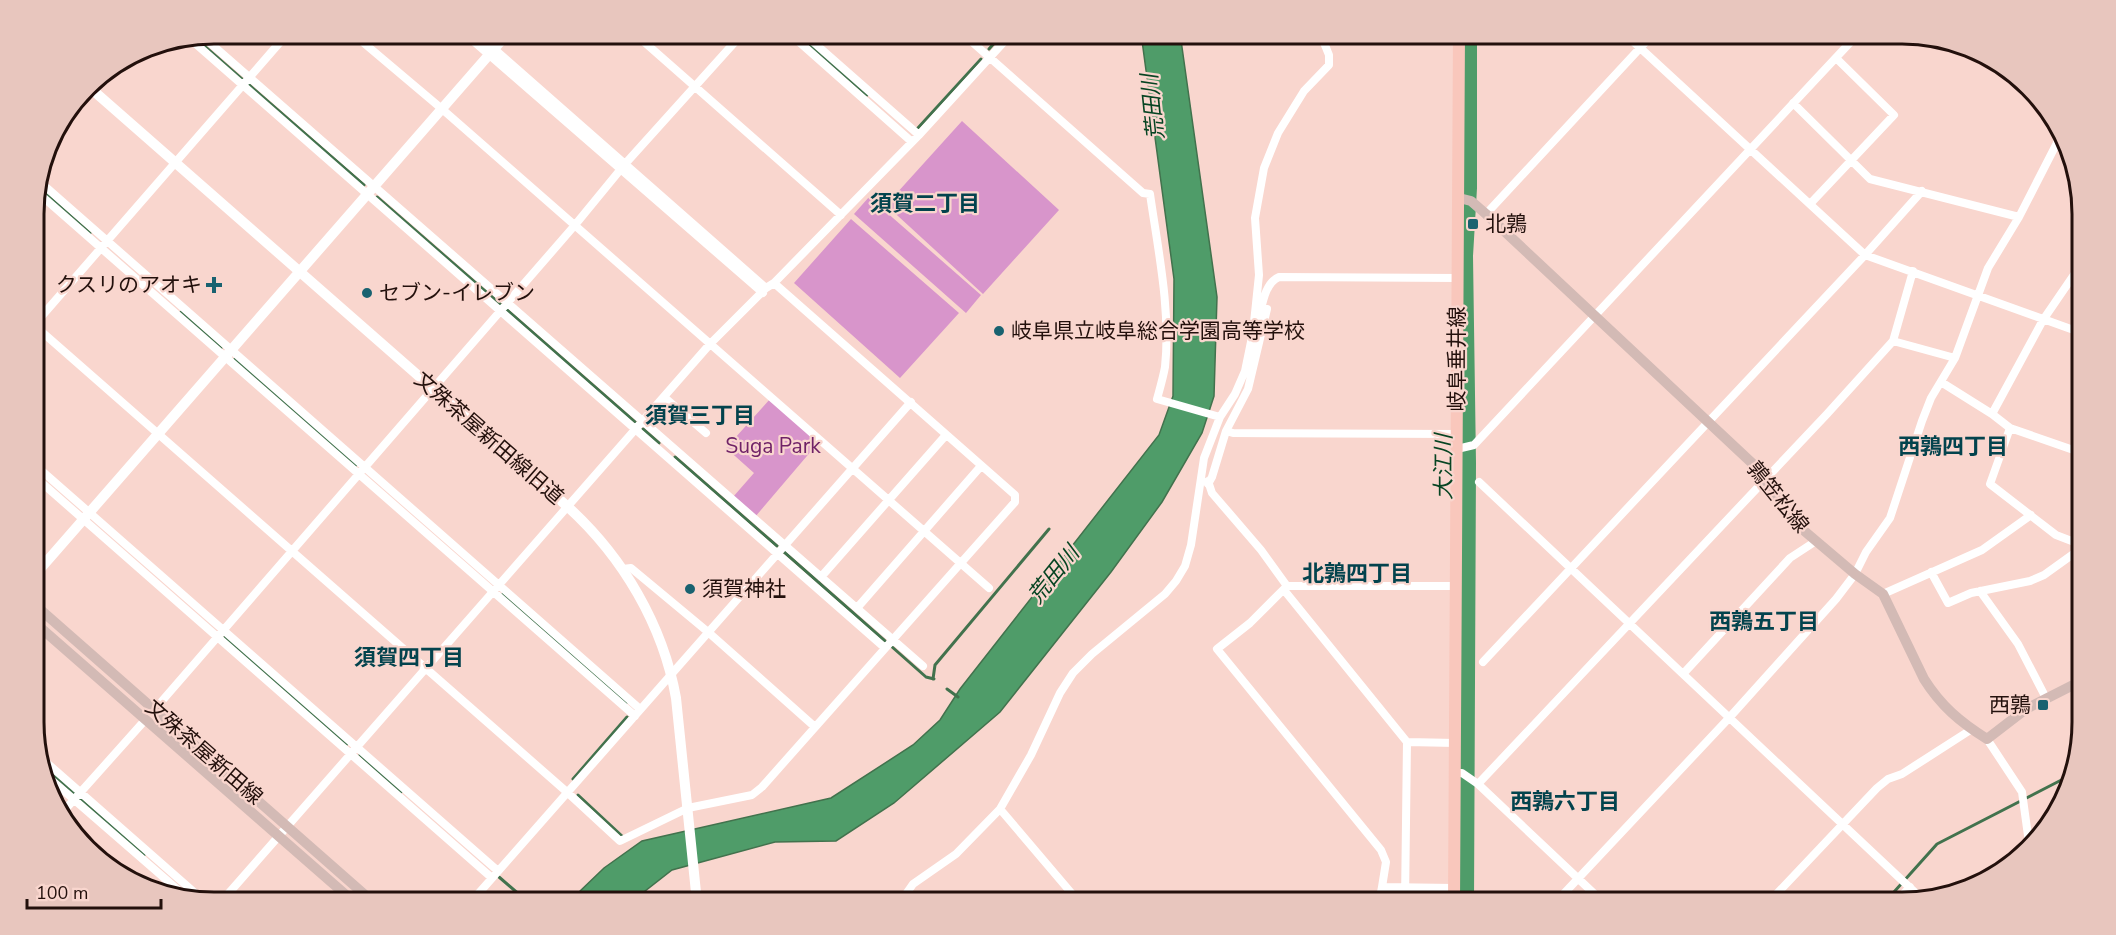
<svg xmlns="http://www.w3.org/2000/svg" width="2116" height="935" font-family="'Nunito Sans','Noto Sans JP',sans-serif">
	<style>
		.green { fill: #d895cb }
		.water { fill: #4f9c69; stroke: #42724d; stroke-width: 1.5 }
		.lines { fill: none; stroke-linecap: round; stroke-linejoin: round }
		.stream { stroke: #42724d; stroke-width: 3 }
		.river { stroke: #4f9c69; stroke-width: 16 }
		.minor { stroke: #fff; stroke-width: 8 }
		.tertiary { stroke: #fff; stroke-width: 10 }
		.secondary { stroke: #d3bab5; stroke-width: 10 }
		.primary { stroke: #f9c7bc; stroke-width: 12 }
		.poi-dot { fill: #196270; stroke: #f9d6ce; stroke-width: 2 }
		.labels { text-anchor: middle; stroke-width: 4.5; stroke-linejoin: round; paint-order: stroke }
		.poi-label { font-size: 21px; fill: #23100c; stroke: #f9d6ce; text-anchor: start }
		.street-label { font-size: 21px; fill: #23100c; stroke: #f9d6ce }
		.park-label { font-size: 21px; fill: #702267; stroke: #f9d6ce }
		.water-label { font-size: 22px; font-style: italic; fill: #064422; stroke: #f9d6ce }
		.neighbourhood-label { font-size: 22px; font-weight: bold; fill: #03434d; stroke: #f9d6ce }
		.rim { fill: none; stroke: #23100c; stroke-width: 3 }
	</style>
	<rect width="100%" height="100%" fill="#f9d6ce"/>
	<!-- green -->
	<path class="green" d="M962,121L1059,210L983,294L886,205Z
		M869,197L981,295L966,313L854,214Z
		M851,219L959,313L900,378L794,283Z
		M770,399L818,443L755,517L733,497L754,473L726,448Z"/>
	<!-- water -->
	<path class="water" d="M1141,33H1180L1217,297L1214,396L1202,433L1162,502L1111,572L1000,712L894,803L836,841L775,842L672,870L631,902H572L577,894L604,868L642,841L831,798L913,745L940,720L960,689L1159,435L1173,396L1174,279Z"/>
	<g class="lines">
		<!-- stream -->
		<path class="stream" d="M796,33L867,95
			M194,37L243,80
			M989,49L1003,33
			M248,84L364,185
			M917,129L981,59
			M37,186L90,233
			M377,197L500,304
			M506,309L635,422
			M181,312L221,348
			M235,359L356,465
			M643,429L659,443
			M675,457L777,546
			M784,552L885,641
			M503,594L626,703
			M225,637L347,744
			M891,646L926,677L934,679
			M933,679L935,665L1049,529
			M947,689L958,697
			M360,755L401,792
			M43,766L74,793
			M573,779L627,717
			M578,795L622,836
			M80,799L144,855
			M499,877L528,902
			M187,893L193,898
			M1885,902L1937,844L2073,774"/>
		<!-- river -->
		<path class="river" d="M1466,902L1468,463L1465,256L1469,188V33"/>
		<!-- minor -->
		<path class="minor" d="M352,33L442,109L989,588
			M464,33L763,293
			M476,33L766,288
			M634,33L841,215
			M789,33L912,142
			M803,33L919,135
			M962,33L1143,193L1150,194C1158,250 1171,310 1165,367C1163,378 1160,388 1157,399L1220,417
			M1113,33L1120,35
			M1624,33L1865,255L2082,333
			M201,35L923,666
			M189,38L885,648
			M1948,42L1954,46L1978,52
			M1793,103L1870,179L2019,217
			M39,181L640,709
			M36,191L635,716
			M1810,204L1894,115L1836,58
			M1486,214L1654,33
			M1258,321C1262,308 1264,283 1279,277L1458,278
			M34,325L568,793L620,841L688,808L752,795L762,787L1015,502V495L774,283
			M34,325L288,33
			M1893,341L1955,358
			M1941,382L1992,414L2010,428L2082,453
			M664,397L706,433
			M1992,414L2043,320L2082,263
			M2010,428L1990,484L2056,535L2082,545
			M1226,431L1233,433L1457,434
			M1457,449L1474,445L1859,33
			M34,464L498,871
			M34,476L492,878
			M1208,481L1212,493L1261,550L1287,586
			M1479,482L1923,900
			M1208,484L1212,477L1226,431L1248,389L1267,309
			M623,569L631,568L708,632L815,727
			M1931,572L1948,603L1971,593L2030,581L2044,575L2083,547
			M821,577L946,435
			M1287,586L1250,623L1217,649L1381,850L1386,862L1382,887L1454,888
			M1287,586H1455
			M1284,590L1407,742
			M1980,591L2018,644L2046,698
			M1883,594L1982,550L2031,515
			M857,608L981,466
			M1483,662L1865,255L1922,191
			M1683,674L1790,558L1816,541
			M155,709L575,225L625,164L743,33
			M1987,739L2022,792L2029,843
			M39,756L203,900
			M1455,773H1462L1478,784L1603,902
			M48,777L185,896
			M1478,784L1827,414L1893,341L1913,271
			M1000,809L1079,902
			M62,813L146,719
			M221,902L710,344L766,288L774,283L919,135L1012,33
			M471,902L911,402
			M898,902L906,894L913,884L956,854L1000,809L1031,755L1060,693L1073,673L1092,654L1165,594L1176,581L1185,566L1191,545L1204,458L1220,417L1235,394L1245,371L1253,332L1259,275L1255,218L1264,168L1278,133L1304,91L1329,65V55L1320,33
			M1168,902L1171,899
			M1379,902L1382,887
			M1405,902L1407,742L1456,743
			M1556,902L1729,718L1836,599L1855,574L1866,552L1890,518L1922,421L1931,398L1955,358L1988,268L2019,217L2060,137
			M1769,902L1877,788L1888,779L1902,774L1972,729
			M1896,902L1910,887"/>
		<!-- tertiary -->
		<path class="tertiary" d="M88,86L568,507C623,557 663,625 676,698L697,902
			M34,576L508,33"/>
		<!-- secondary -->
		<path class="secondary" d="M1459,198L1471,201L1486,214L1753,464L1802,529L1855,574L1883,594L1924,679C1941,706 1960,722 1987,739L2026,709L2083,680
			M34,604L373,902
			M34,622L354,902"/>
		<!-- primary -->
		<path class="primary" d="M1454,902L1459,33"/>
	</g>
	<!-- markers -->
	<g class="poi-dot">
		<rect x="1467" y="218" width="12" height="12" rx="3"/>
		<path d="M211 276h6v6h6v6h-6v6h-6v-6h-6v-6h6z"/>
		<circle cx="367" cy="293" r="6"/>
		<circle cx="999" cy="331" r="6"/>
		<circle cx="690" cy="589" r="6"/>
		<rect x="2037" y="699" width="12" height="12" rx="3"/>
	</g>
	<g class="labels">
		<!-- poi labels -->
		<g class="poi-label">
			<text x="1485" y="231">北鶉</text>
			<text x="202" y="292" text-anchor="end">クスリのアオキ</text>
			<text x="379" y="300">セブン-イレブン</text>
			<text x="1011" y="338">岐阜県立岐阜総合学園高等学校</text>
			<text x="702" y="596">須賀神社</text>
			<text x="2031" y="712" text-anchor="end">西鶉</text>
		</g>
		<!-- street labels -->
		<g class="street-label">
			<text transform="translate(1457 359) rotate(-90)" y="7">岐阜垂井線</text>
			<text transform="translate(489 438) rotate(41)" y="7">文殊茶屋新田線旧道</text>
			<text transform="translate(1778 497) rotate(51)" y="7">鶉笠松線</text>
			<text transform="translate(204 752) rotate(41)" y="7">文殊茶屋新田線</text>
		</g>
		<!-- park labels -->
		<g class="park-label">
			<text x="773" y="453">Suga Park</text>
		</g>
		<!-- water labels -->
		<g class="water-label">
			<text transform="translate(1152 107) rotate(-96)" y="8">荒田川</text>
			<text transform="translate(1443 467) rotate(-90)" y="8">大江川</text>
			<text transform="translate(1053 574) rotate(-51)" y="8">荒田川</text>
		</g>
		<!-- neighbourhood labels -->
		<g class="neighbourhood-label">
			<text x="925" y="211">須賀二丁目</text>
			<text x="700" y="423">須賀三丁目</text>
			<text x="1953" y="454">西鶉四丁目</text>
			<text x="1357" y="581">北鶉四丁目</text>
			<text x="1764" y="629">西鶉五丁目</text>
			<text x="409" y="665">須賀四丁目</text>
			<text x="1565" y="809">西鶉六丁目</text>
		</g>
	</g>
	<!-- crop -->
	<path d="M0 0H2116V935H0ZM214 44H1902A170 170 0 0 1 2072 214V722A170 170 0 0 1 1902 892H214A170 170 0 0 1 44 722V214A170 170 0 0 1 214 44Z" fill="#e8c6be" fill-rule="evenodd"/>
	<path class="rim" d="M214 44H1902A170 170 0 0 1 2072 214V722A170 170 0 0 1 1902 892H214A170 170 0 0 1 44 722V214A170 170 0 0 1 214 44Z"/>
	<!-- scale -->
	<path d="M27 899v9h134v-9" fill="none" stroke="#23100c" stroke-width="3"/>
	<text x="36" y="899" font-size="18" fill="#23100c" stroke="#f9d6ce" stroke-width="4.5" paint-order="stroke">100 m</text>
</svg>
